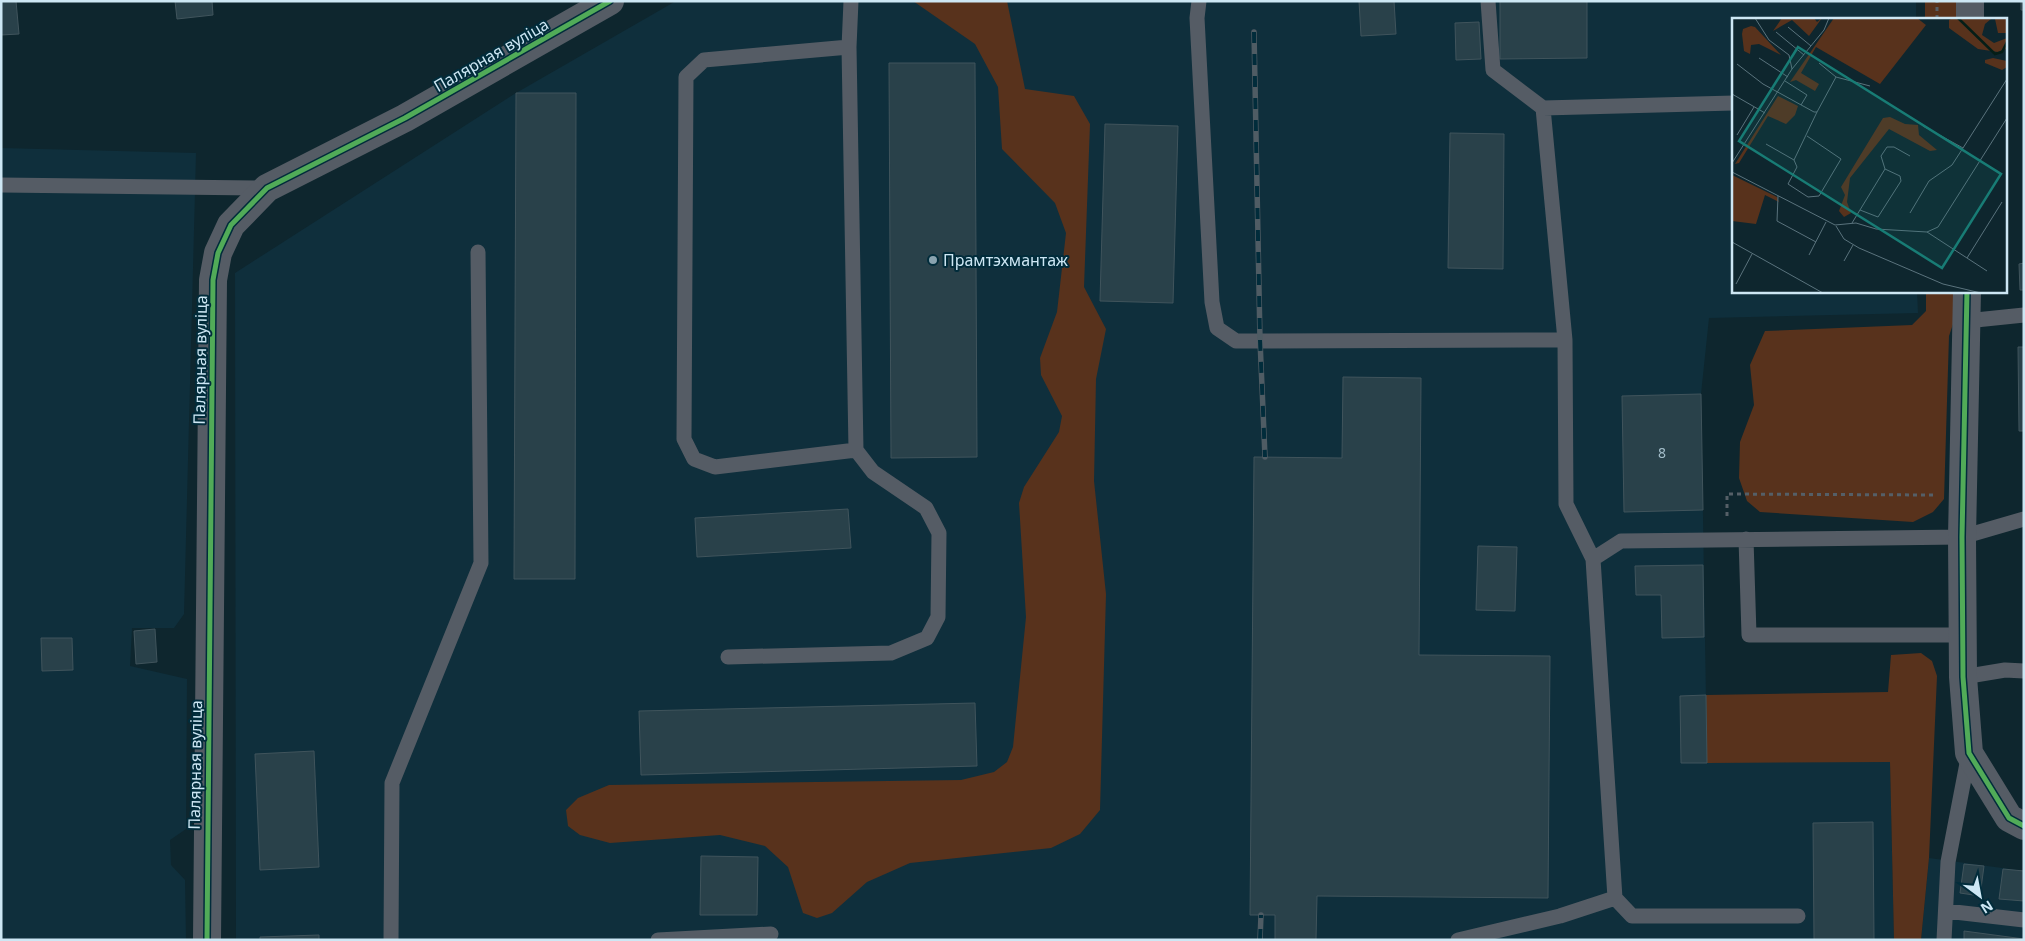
<svg xmlns="http://www.w3.org/2000/svg" width="2025" height="941" font-family="'Noto Sans',sans-serif">
	<style>
		.built { fill: #0f2f3c }
		.green { fill: #58321c }
		.building { fill: #29414a; stroke: #40545c }
		.lines { fill: none; stroke-linecap: round; stroke-linejoin: round }
		.path { stroke: #555f67; stroke-width: 3; stroke-dasharray: 4 4; stroke-linecap: butt }
		.service { stroke: #555c65; stroke-width: 15 }
		.minor { stroke: #555c65; stroke-width: 28 }
		.rail-casing { stroke: #4f5c64; stroke-width: 5.5 }
		.rail { stroke: #012c3b; stroke-width: 4; stroke-dasharray: 11; stroke-linecap: butt }
		.cycleway-casing { stroke: #012c3b; stroke-width: 8 }
		.cycleway { stroke: #51ab58; stroke-width: 5 }
		.poi-dot { fill: #8aa3af; stroke: #012c3b; stroke-width: 2 }
		.labels { text-anchor: middle; stroke-width: 4; stroke-linejoin: round; paint-order: stroke }
		.number-label { font-size: 14px; fill: #a4beca }
		.street-label { font-size: 16px; fill: #cde7f4; stroke: #012c3b }
		.poi-label { font-size: 16px; fill: #cde7f4; stroke: #012c3b; text-anchor: start }
		.inset-river { fill: none; stroke: #051e17; stroke-width: 2.5 }
		.inset-road { fill: none; stroke: #5a737d; stroke-width: 1 }
		.view { fill: #187c75; fill-opacity: 0.15; stroke: #187c75; stroke-width: 2.5 }
		.inset-edge { fill: none; stroke: #cde7f4; stroke-width: 2.5 }
	</style>
	<rect width="100%" height="100%" fill="#0e262e"/>
	<!-- built -->
	<path class="built" d="M676,1H1916V19H1734V291H1917L1918,313L1709,318L1701,394L1707,762H1890L1894,940H236L235,273L516,93Z
		M1,148L196,153L184,614L174,628H132L130,666L187,679L186,829L170,840L171,865L185,880L186,940H1Z
		M1929,858L2024,871V940H1921Z"/>
	<!-- green -->
	<path class="green" d="M913,1H1007L1025,89L1074,96L1090,124L1084,287L1106,329L1096,379L1094,481L1106,594L1100,810L1080,834L1051,848L910,863L867,882L832,913L817,918L803,913L788,867L765,846L720,835L610,843L580,835L568,826L566,810L578,798L609,785L961,780L994,772L1007,762L1013,747L1026,617L1019,503L1024,487L1059,432L1062,416L1041,375L1040,358L1057,312L1066,233L1055,203L1002,149L998,87L975,44Z
		M1925,1H1963L1962,19H1925Z
		M1926,291H1958V309L1949,336L1944,499L1933,512L1913,522L1760,512L1747,501L1739,478L1740,442L1754,405L1750,365L1765,331L1912,325L1926,311Z
		M1921,653L1932,661L1937,676L1929,858L1921,940H1894L1890,762L1707,763L1706,695L1888,692L1891,655Z"/>
	<!-- building -->
	<path class="building" d="M1,1H16L19,34L1,35Z
		M175,1H212L213,15L177,19Z
		M1359,1H1394L1396,34L1361,36Z
		M1500,1H1587V58L1500,59Z
		M2021,1H2024V10H2021Z
		M1479,22L1481,59L1456,60L1455,23Z
		M889,63H975L977,457L891,458Z
		M516,93H576L575,579H514Z
		M1105,124L1178,126L1173,303L1100,301Z
		M1450,133L1504,134L1503,269L1448,268Z
		M2024,263V290H2020L2019,264Z
		M2018,347H2024V431H2019Z
		M1343,377L1421,378L1419,655L1550,656L1548,898L1317,896L1316,940H1275V915H1250L1254,457L1342,458Z
		M1701,394L1703,510L1624,512L1622,396Z
		M848,509L851,548L697,557L695,518Z
		M1478,546L1517,547L1515,611L1476,610Z
		M1703,565L1704,637L1662,638L1661,595H1636L1635,566Z
		M155,629L157,662L136,664L134,631Z
		M41,638H72L73,670L42,671Z
		M1706,695L1707,763H1681L1680,696Z
		M975,703L977,766L641,775L639,711Z
		M314,751L319,867L260,870L255,754Z
		M1873,822L1874,940H1814L1813,823Z
		M701,856L758,857L757,915H700Z
		M1964,864L1984,866L1980,896L1960,893Z
		M2003,869L2024,871V901L1999,899Z
		M1964,931L2024,939V940H1964Z
		M319,935V940H260V937Z"/>
	<g class="lines">
		<!-- path -->
		<path class="path" d="M1937,19V1
			M1727,516V494L1934,495"/>
		<!-- service -->
		<path class="service" d="M1199,1L1197,18L1212,302L1217,328L1236,341L1565,340
			M1488,1L1493,70L1543,108
			M849,47L704,60L686,77L684,439L694,459L715,467L856,450
			M1,185L267,188
			M1966,321L2024,315
			M1746,539L1749,635H1963
			M1593,559L1566,504L1565,340L1543,108L1734,103
			M728,657L891,653L927,638L938,617L939,533L926,508L873,472L856,450L849,47L851,1
			M1963,677L2005,670L2024,671
			M1946,911L2024,920
			M1798,916H1632L1615,898L1593,559L1621,541L1962,537L2024,519
			M391,940L392,783L481,563L478,252
			M658,940L771,934
			M1458,940L1560,916L1615,898
			M1944,940L1948,862L1969,753"/>
		<!-- minor -->
		<path class="minor" d="M1970,19V1
			M1967,291L1962,537L1963,677L1969,753L2009,818L2024,826
			M207,940L213,280L218,253L231,225L267,188L405,118L610,1"/>
		<!-- rail casing -->
		<g class="rail-casing">
			<path id="rail" d="M1254,32L1260,340L1265,457
				M1260,940L1261,915"/>
		</g>
		<!-- rail -->
		<use href="#rail" class="rail"/>
		<!-- cycleway casing -->
		<g class="cycleway-casing">
			<path id="cycleway" d="M1967,291L1962,537L1963,677L1969,753L2009,818L2024,826
				M207,940L213,280L218,253L231,225L267,188L405,118L610,1"/>
		</g>
		<!-- cycleway -->
		<use href="#cycleway" class="cycleway"/>
	</g>
	<!-- markers -->
	<circle class="poi-dot" cx="933" cy="260" r="5"/>
	<g class="labels">
		<!-- number labels -->
		<g class="number-label">
			<text x="1662" y="458">8</text>
		</g>
		<!-- street labels -->
		<g class="street-label">
			<text transform="translate(491 55) rotate(-30)" y="6">Палярная вуліца</text>
			<text transform="translate(200 360) rotate(-89)" y="6">Палярная вуліца</text>
			<text transform="translate(195 765) rotate(-89)" y="6">Палярная вуліца</text>
		</g>
		<!-- poi labels -->
		<g class="poi-label">
			<text x="943" y="266">Прамтэхмантаж</text>
		</g>
	</g>
	<!-- overview -->
	<g transform="translate(1732 18)">
		<rect width="275" height="275" fill="#0e262e"/>
		<path d="M50,0H82L85,4L90,0L77,18L60,2L41,13ZM102,0H185L194,7L148,66L84,29L69,55L87,66L83,73L64,62L58,64ZM221,0H275V15H266L263,1H259L253,6L250,17L262,25L275,20V30L266,34L246,31L217,10V2ZM19,8L23,9L49,37L27,26L19,27L18,36L12,33L10,16L11,11ZM261,40L275,43V49L270,52L253,45V42ZM46,78L66,88L63,97L54,106L36,98L7,145L3,146ZM158,99L173,106L186,107L187,117L205,132L198,133L157,111L118,160L115,184L119,195L112,199L107,193L113,177L109,169L151,100ZM0,157L45,179L47,184L33,177L24,206L0,203Z" fill="#58321c"/>
		<path class="inset-river" d="M226,0L263,36L270,34L275,24"/>
		<path class="inset-road" d="M56,9L79,28M44,14L72,37M27,40L56,59M5,46L31,66L82,94H85L104,59L87,45M60,51L92,12L97,0M104,59L138,68M53,63L75,77L69,87M0,76L33,95M191,108L231,130L275,61M5,117L22,89M34,126L62,142L85,94M62,142L65,149L56,166L76,179L87,178L109,141L75,118M0,145L60,51L57,37L37,22L23,0M0,154L103,207L124,205L144,211L195,214L206,209L275,100M46,178L45,203L84,224M128,192L146,199L169,163L168,158L153,151M178,195L197,163L220,147L231,130M120,205L153,151L149,138L155,129H162L178,138M104,208L112,221L127,230L211,266L249,275M195,214L255,253M0,224L91,275M77,237L94,204M235,240L270,184M112,243L121,227M4,266L20,236"/>
		<path class="view" d="M66,29L269,156L210,250L7,123Z"/>
		<rect width="275" height="275" class="inset-edge"/>
	</g>
	<!-- border -->
	<rect width="2025" height="941" fill="none" stroke="#cde7f4" stroke-width="5"/>
	<!-- north arrow -->
	<g transform="translate(1980 896) rotate(148)" stroke="#012c3b" stroke-width="4" paint-order="stroke">
	<path d="M0-4L9 19L0 12L-9 19Z" fill="#cde7f4"/>
	<text y="-8" font-size="14" font-weight="bold" text-anchor="middle" fill="#cde7f4">N</text>
	</g>
</svg>
